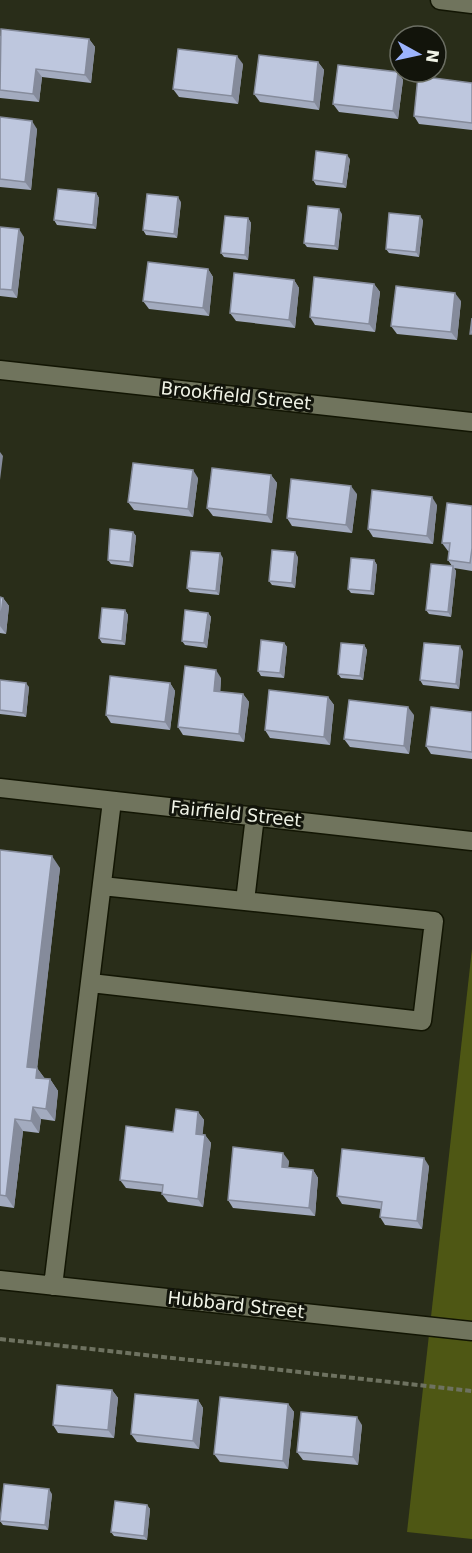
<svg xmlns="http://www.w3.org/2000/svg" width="472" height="1553" font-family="'DejaVu Sans',sans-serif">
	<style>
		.green { fill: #4e5714 }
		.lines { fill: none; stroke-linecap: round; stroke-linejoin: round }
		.minor-casing { stroke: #121503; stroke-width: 21 }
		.path { stroke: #6e7260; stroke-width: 4; stroke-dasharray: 6 3; stroke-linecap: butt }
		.minor { stroke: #70745d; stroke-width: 18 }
		.wall { fill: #a3abbf }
		.shaded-wall { fill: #858b9b }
		.building { fill: #bec7de; stroke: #858b9b; stroke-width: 1.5 }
		.labels { text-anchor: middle; stroke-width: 6; stroke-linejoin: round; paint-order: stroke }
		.street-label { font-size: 18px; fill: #f1f4e7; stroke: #12140b }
	</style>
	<rect width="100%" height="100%" fill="#292d19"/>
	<!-- green -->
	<path class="green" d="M472,949V1539L407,1532Z"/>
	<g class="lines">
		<!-- minor casing -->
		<g class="minor-casing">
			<path id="minor" d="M440,0L472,4
				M0,370L472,422
				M0,788L472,841
				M245,901L255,816
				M91,983L422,1021L434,921L102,886
				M0,1280L472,1331
				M53,1286L112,801"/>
		</g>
		<!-- path -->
		<path class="path" d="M0,1339L472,1391"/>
		<!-- minor -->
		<use href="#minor" class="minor"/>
	</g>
	<!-- wall -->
	<path class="wall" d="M0,36L89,39L95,47L91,83L42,77L39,102L0,98Z
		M318,62L324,70L319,110L260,102L254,94Z
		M243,64L238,104L179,97L173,89Z
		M398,72L403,80L398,119L339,112L333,104Z
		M472,83V130L419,124L414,116Z
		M0,117L37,129L31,190L0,187Z
		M350,159L346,188L316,185L313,180Z
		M96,193L99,198L96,229L57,225L54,220Z
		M181,202L177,238L146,235L143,230Z
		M342,214L338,250L307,247L304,243Z
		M248,218L251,223L248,260L224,257L221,253Z
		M423,220L419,257L389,253L386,249Z
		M0,227L24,237L17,298L0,296Z
		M208,269L213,277L209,316L149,309L143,301Z
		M294,280L299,288L295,328L236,321L230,313Z
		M374,284L380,292L375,332L315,325L310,317Z
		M461,301L457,340L397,334L391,326Z
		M271,475L277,483L272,523L213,516L207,508Z
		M198,478L193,517L134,510L128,502Z
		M357,494L352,533L292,526L287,518Z
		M437,505L433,544L373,537L368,529Z
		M472,506V571L454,568L456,571L451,617L429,614L426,610L452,566L448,560L449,551H448L442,543Z
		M133,532L136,536L133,567L111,564L108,560Z
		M298,557L295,588L272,585L269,581Z
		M223,558L219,595L190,592L187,588Z
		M374,560L377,565L374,595L351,593L348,589Z
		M0,597L3,598L9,606L6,634L0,633Z
		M125,610L128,615L125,645L102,643L99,638Z
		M208,613L211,617L207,648L185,645L182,641Z
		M284,643L287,647L284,678L261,676L258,671Z
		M364,645L367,650L363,680L341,678L338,674Z
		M463,651L459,689L423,685L420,680Z
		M221,678L220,692L243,694L249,702L244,742L183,735L178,727Z
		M0,680L29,687L26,717L0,714Z
		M170,683L175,691L170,730L111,723L106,715Z
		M328,697L334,705L330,745L270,738L265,730Z
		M472,712V759L431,754L426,746Z
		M414,715L409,754L350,747L344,739Z
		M0,850L60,868L37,1068L45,1079H50L58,1091L55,1121L41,1119L39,1133L23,1131L14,1208L0,1206Z
		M198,1112L204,1120L202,1135H205L211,1143L203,1207L168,1202L162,1194V1192L126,1188L120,1180L173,1132Z
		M289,1161L288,1168L313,1170L318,1178L315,1216L233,1208L228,1200Z
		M429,1166L422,1229L385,1225L380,1217L381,1209L342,1204L337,1196Z
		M112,1390L118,1398L114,1438L58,1433L53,1425Z
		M198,1400L203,1408L199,1449L137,1442L131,1434Z
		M288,1404L294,1412L288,1469L220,1462L214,1454Z
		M362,1425L358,1465L303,1460L297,1452Z
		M52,1494L48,1530L3,1525L0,1521V1517Z
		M147,1505L150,1509L147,1540L114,1536L111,1532Z"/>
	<!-- shaded-wall -->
	<path class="shaded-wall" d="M89,39L95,47L91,83L85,75Z
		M237,56L243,64L238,104L232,96Z
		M318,62L324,70L319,110L314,102Z
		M36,69L42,77L39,102L33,94Z
		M398,72L403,80L398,119L393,111Z
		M32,121L37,129L31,190L25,182Z
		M347,155L350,159L346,188L343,184Z
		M96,193L99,198L96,229L93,225Z
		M178,197L181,202L177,238L174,234Z
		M339,209L342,214L338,250L335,246Z
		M420,216L423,220L419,257L416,252Z
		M248,218L251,223L248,260L245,255Z
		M19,229L24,237L17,298L12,290Z
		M208,269L213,277L209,316L203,308Z
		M294,280L299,288L295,328L289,320Z
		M374,284L380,292L375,332L369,324Z
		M455,293L461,301L457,340L451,332Z
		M0,452L3,456L0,480Z
		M193,470L198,478L193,517L188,509Z
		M271,475L277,483L272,523L267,515Z
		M351,486L357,494L352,533L346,525Z
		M432,497L437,505L433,544L427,536Z
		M133,532L136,536L133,567L130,562Z
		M295,552L298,557L295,588L292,583Z
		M220,553L223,558L219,595L216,591Z
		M374,560L377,565L374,595L371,591Z
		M453,566L456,571L451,617L448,612Z
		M3,598L9,606L6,634L0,626Z
		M125,610L128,615L125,645L122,641Z
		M208,613L211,617L207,648L204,643Z
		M284,643L287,647L284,678L280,673Z
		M364,645L367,650L363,680L360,676Z
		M460,646L463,651L459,689L456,684Z
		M216,670L221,678L220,699L214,691Z
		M26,683L29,687L26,717L23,713Z
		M170,683L175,691L170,730L165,722Z
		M243,694L249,702L244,742L239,734Z
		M328,697L334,705L330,745L324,737Z
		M408,707L414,715L409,754L404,746Z
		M52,856L60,868L36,1079L27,1067Z
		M37,1068L46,1080L36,1078Z
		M50,1079L58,1091L55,1121L46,1109Z
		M33,1107L41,1119L39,1133L31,1121Z
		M198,1112L204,1120L202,1142L196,1134Z
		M15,1119L23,1131L14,1208L6,1196Z
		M205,1135L211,1143L203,1207L198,1199Z
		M283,1153L289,1161L287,1175L282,1167Z
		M424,1158L429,1166L422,1229L417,1221Z
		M313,1170L318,1178L315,1216L309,1208Z
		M112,1390L118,1398L114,1438L108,1430Z
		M198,1400L203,1408L199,1449L193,1441Z
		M288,1404L294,1412L288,1469L283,1461Z
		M357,1417L362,1425L358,1465L353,1457Z
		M49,1489L52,1494L48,1530L45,1525Z
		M147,1505L150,1509L147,1540L144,1536Z"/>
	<!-- building -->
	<path class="building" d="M1,29L89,39L85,75L36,69L33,94L0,90Z
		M178,49L237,56L232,96L173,89Z
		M259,55L318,62L314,102L254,94Z
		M338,65L398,72L393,111L333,104Z
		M418,76L472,83V123L414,116Z
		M0,117L32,121L25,182L0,179Z
		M316,151L347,155L343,184L313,180Z
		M58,189L96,193L93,225L54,220Z
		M147,194L178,197L174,234L143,230Z
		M308,206L339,209L335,246L304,243Z
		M389,213L420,216L416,252L386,249Z
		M225,216L248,218L245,255L221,253Z
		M0,227L19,229L12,290L0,289Z
		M148,262L208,269L203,308L143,301Z
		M234,273L294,280L289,320L230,313Z
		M314,277L374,284L369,324L310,317Z
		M396,286L455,293L451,332L391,326Z
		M472,318V334H470Z
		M133,463L193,470L188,509L128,502Z
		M212,468L271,475L267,515L207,508Z
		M291,479L351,486L346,525L287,518Z
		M372,490L432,497L427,536L368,529Z
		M447,503L472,506V548L470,563L448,560L450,543H442Z
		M110,529L133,532L130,562L108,560Z
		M272,550L295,552L292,583L269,581Z
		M191,551L220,553L216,591L187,588Z
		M351,558L374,560L371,591L348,589Z
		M431,564L453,566L448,612L426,610Z
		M0,597L3,598L0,625Z
		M102,608L125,610L122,641L99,638Z
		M185,610L208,613L204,643L182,641Z
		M261,640L284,643L280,673L258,671Z
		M341,643L364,645L360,676L338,674Z
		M424,643L460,646L456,684L420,680Z
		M185,666L216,670L214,691L243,694L239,734L178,727Z
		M110,676L170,683L165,722L106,715Z
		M0,680L26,683L23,713L0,710Z
		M269,690L328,697L324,737L265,730Z
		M349,700L408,707L404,746L344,739Z
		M431,707L472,712V752L426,746Z
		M0,850L52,856L27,1067L37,1068L36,1078L50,1079L46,1109L33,1107L31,1121L15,1119L6,1196L0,1195Z
		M176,1109L198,1112L196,1134L205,1135L198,1199L162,1194L163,1185L120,1180L126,1126L173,1132Z
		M233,1147L283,1153L282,1167L313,1170L309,1208L228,1200Z
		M342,1149L424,1158L417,1221L380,1217L382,1202L337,1196Z
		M57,1385L112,1390L108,1430L53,1425Z
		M135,1394L198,1400L193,1441L131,1434Z
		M220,1397L288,1404L283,1461L214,1454Z
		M301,1412L357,1417L353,1457L297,1452Z
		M4,1484L49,1489L45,1525L0,1521Z
		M115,1501L147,1505L144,1536L111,1532Z"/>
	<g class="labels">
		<!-- street labels -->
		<g class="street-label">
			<text transform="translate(236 396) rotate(6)" y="6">Brookfield Street</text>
			<text transform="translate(236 814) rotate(6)" y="6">Fairfield Street</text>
			<text transform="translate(236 1305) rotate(6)" y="6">Hubbard Street</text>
		</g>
	</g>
	<!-- north arrow -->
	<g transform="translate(418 54) rotate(98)"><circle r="28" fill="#12140b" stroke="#6b6e63" stroke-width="1.5"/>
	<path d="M0-4.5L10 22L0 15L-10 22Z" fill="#9cb4fd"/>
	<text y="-9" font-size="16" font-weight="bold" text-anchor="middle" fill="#f1f4e7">N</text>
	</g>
</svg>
